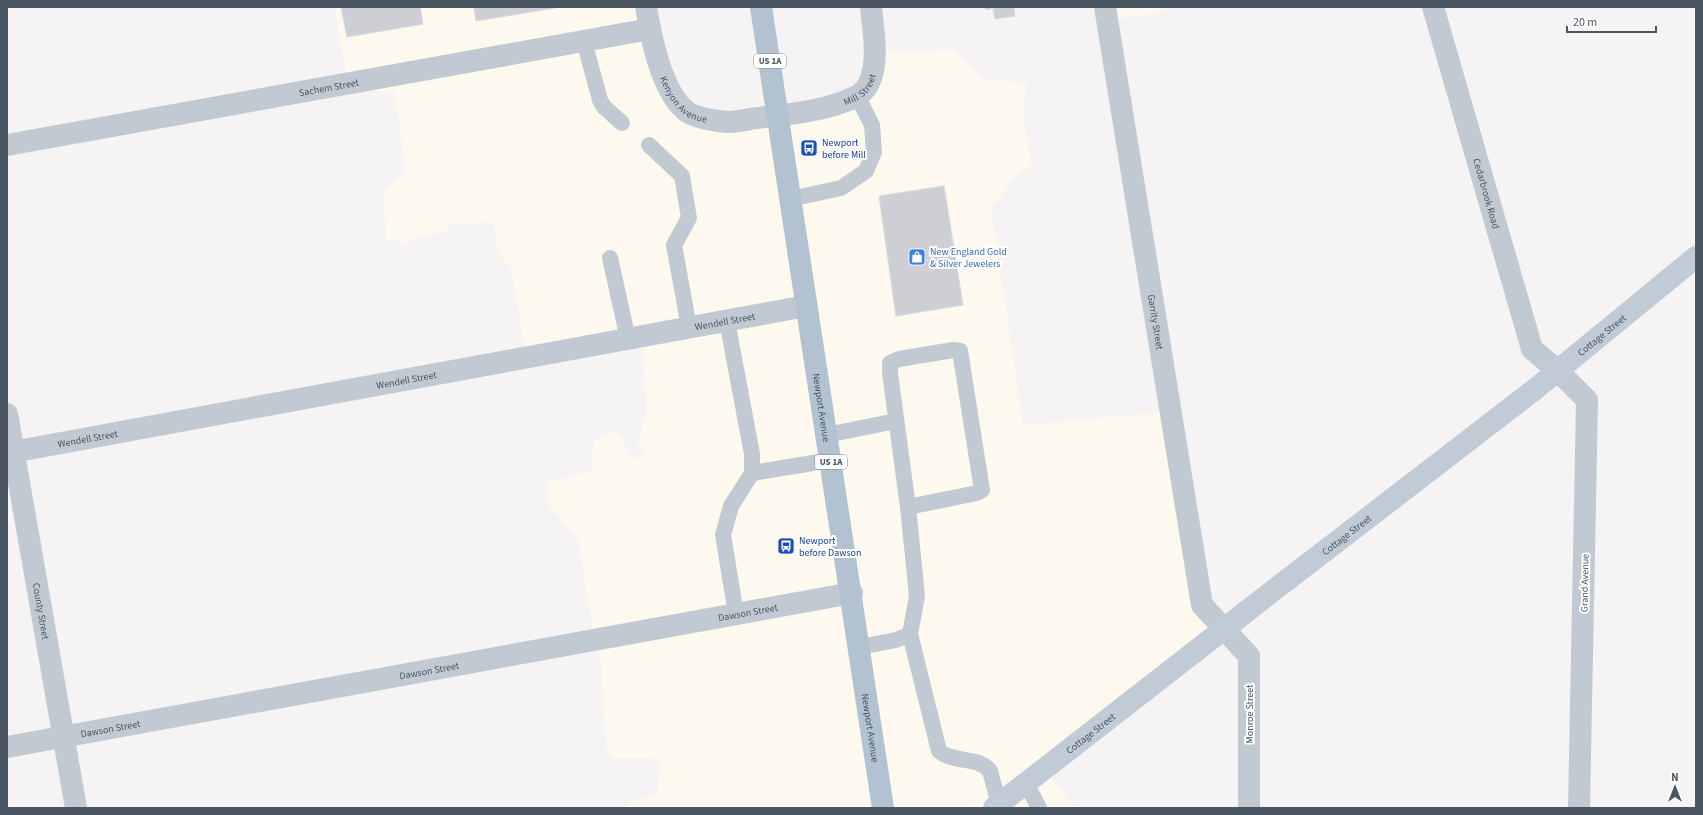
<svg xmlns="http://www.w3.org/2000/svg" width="1703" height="815" font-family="'Source Sans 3',sans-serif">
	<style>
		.commercial { fill: #fdf9ef }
		.building { fill: #cdcfd5; stroke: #d7d9de }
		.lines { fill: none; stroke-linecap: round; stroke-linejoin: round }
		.lane { stroke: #c1cad2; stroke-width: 16 }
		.street { stroke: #c1cad2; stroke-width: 22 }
		.secondary { stroke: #c1cbd6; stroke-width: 22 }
		.primary { stroke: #b3c2d1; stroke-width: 22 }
		.labels { text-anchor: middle; stroke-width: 4; stroke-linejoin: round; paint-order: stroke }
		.shield { fill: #fff; stroke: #808990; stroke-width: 1 }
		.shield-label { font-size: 9px; font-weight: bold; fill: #4a5661 }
		.street-label { font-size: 10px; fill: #4a5661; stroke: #fff }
		.transit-label { font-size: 10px; fill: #164399; stroke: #fff; text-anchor: start }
		.shop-label { font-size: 10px; fill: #366cbe; stroke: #fff; text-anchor: start }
	</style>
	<rect width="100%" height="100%" fill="#f5f3f3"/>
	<!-- commercial -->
	<path class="commercial" d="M334,7H648L686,110L766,122L863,89L874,52L953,50L984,79L1028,84L1023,109L1031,166L1009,181L1003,196L991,207L1023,425L1163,412L1212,638L1051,778L1075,808H623L634,799L658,796L659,761L653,758H613L606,748L601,659L594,639L579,542L548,505L547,482L591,471L594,441L609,432L620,435L632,459L646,454L637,444L647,411L642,345L527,360L511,267L499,255L493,222L453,224L442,233L417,238L408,244L386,239L384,192L406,172L394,91H349Z
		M1105,7H1172L1159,13L1111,20Z"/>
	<!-- building -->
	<path class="building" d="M341,7H420L423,24L347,37Z
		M474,7H555V8L476,21Z
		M985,7H1014L1015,16L995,19L993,8L986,10Z
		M944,186L963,305L896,316L879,196Z"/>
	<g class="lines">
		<!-- lane -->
		<path class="lane" d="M584,41L600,100L604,107L622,123
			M649,145L682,176L689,218L674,245L689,327
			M790,199L841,188L866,171L874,152L872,125L857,96
			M610,258L628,339
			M727,321L752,454V473L731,506L723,535L736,614
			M827,435L896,421
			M752,473L831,460
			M908,507L890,373V363L899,359L953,350L960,351L982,490L977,493L908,507L917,596L910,634L939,751C953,763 978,756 990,771L999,804
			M860,647L896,640L910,634
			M1026,783L1039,808"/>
		<!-- street -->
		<g class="street">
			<path id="s1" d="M646,7C651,37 661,90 685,110C693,118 717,121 728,122C738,122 748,119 758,118C790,114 826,111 855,97C860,95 866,89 868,85C880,62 873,31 871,7"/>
			<path id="s2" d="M1105,7L1202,605L1249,656V808"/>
			<path id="s3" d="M1433,7L1532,349L1557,370L1587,400L1579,808"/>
			<path id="s4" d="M7,145L650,29"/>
			<path id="s5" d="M7,414L76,808"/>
			<path id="s6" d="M7,453L806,306"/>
			<path id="s7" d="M7,747L852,593"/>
		</g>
		<!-- secondary -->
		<path class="secondary" id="s8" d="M994,808L1256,604L1534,390L1696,257"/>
		<!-- primary -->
		<path class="primary" id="s9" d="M761,7L883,808"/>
	</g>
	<!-- icons -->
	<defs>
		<g id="bus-square" transform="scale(0.9)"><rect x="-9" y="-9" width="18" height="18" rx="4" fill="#1a4fb4" stroke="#fff"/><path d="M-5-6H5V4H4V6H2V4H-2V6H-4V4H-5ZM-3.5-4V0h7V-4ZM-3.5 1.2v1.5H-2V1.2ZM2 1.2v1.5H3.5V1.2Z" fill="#fff"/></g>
		<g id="shop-square" transform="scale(0.9)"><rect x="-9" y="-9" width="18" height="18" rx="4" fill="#3f7fe0" stroke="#fff"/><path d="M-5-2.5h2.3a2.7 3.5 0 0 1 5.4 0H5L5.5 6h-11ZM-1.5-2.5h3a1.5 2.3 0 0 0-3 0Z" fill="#fff"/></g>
	</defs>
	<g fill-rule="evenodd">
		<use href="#bus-square" x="809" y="148"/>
		<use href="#shop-square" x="917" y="257"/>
		<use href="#bus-square" x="786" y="546"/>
	</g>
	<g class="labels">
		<!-- shield labels -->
		<g class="shield">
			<rect x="754" y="54" width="32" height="14" rx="3"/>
			<rect x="815" y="455" width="32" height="14" rx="3"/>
		</g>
		<g class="shield-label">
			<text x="770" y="64">US 1A</text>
			<text x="831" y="465">US 1A</text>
		</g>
		<!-- street labels -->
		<g class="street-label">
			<text dy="4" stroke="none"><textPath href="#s1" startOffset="296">Mill Street</textPath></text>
			<text dy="4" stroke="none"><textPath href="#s4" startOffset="327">Sachem Street</textPath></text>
			<text dy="4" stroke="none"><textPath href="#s1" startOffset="104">Kenyon Avenue</textPath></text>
			<text dy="4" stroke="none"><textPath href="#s3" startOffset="194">Cedarbrook Road</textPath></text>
			<text dy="4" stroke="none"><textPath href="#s6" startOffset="730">Wendell Street</textPath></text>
			<text dy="4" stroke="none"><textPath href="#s2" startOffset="319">Garrity Street</textPath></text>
			<text dy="4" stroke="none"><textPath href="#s8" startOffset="770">Cottage Street</textPath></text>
			<text dy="4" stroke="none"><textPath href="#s6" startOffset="406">Wendell Street</textPath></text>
			<text dy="4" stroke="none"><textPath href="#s9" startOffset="405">Newport Avenue</textPath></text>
			<text dy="4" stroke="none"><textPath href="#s6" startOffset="82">Wendell Street</textPath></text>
			<text dy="4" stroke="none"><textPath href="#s8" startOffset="446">Cottage Street</textPath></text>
			<text transform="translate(1584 583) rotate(-89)" y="4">Grand Avenue</text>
			<text dy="4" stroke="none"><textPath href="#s5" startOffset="200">County Street</textPath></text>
			<text dy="4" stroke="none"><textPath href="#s7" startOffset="753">Dawson Street</textPath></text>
			<text dy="4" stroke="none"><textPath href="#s7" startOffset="429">Dawson Street</textPath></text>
			<text transform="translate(1249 714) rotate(-90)" y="4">Monroe Street</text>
			<text dy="4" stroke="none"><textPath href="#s7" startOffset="105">Dawson Street</textPath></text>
			<text dy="4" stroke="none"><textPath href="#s9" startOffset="729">Newport Avenue</textPath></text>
			<text dy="4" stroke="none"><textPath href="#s8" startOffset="122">Cottage Street</textPath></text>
		</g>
		<!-- transit labels -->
		<g class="transit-label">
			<text x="822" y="146">Newport<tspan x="822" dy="12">before Mill</tspan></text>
			<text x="799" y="544">Newport<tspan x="799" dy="12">before Dawson</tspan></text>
		</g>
		<!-- shop labels -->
		<g class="shop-label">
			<text x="930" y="255">New England Gold<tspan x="930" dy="12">&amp; Silver Jewelers</tspan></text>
		</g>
	</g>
	<!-- border -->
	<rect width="1703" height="815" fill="none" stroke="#4a5661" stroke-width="16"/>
	<!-- north arrow -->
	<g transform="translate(1675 787)" stroke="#ffffff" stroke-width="3" paint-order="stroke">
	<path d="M0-3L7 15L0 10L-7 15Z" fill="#4a5661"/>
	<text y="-6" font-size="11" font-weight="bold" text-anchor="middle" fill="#4a5661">N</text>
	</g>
	<!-- scale -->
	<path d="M1567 26v6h89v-6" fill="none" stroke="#4a5661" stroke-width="2"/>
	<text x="1573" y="26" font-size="12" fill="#4a5661" stroke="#ffffff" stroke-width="3" paint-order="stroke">20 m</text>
</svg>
